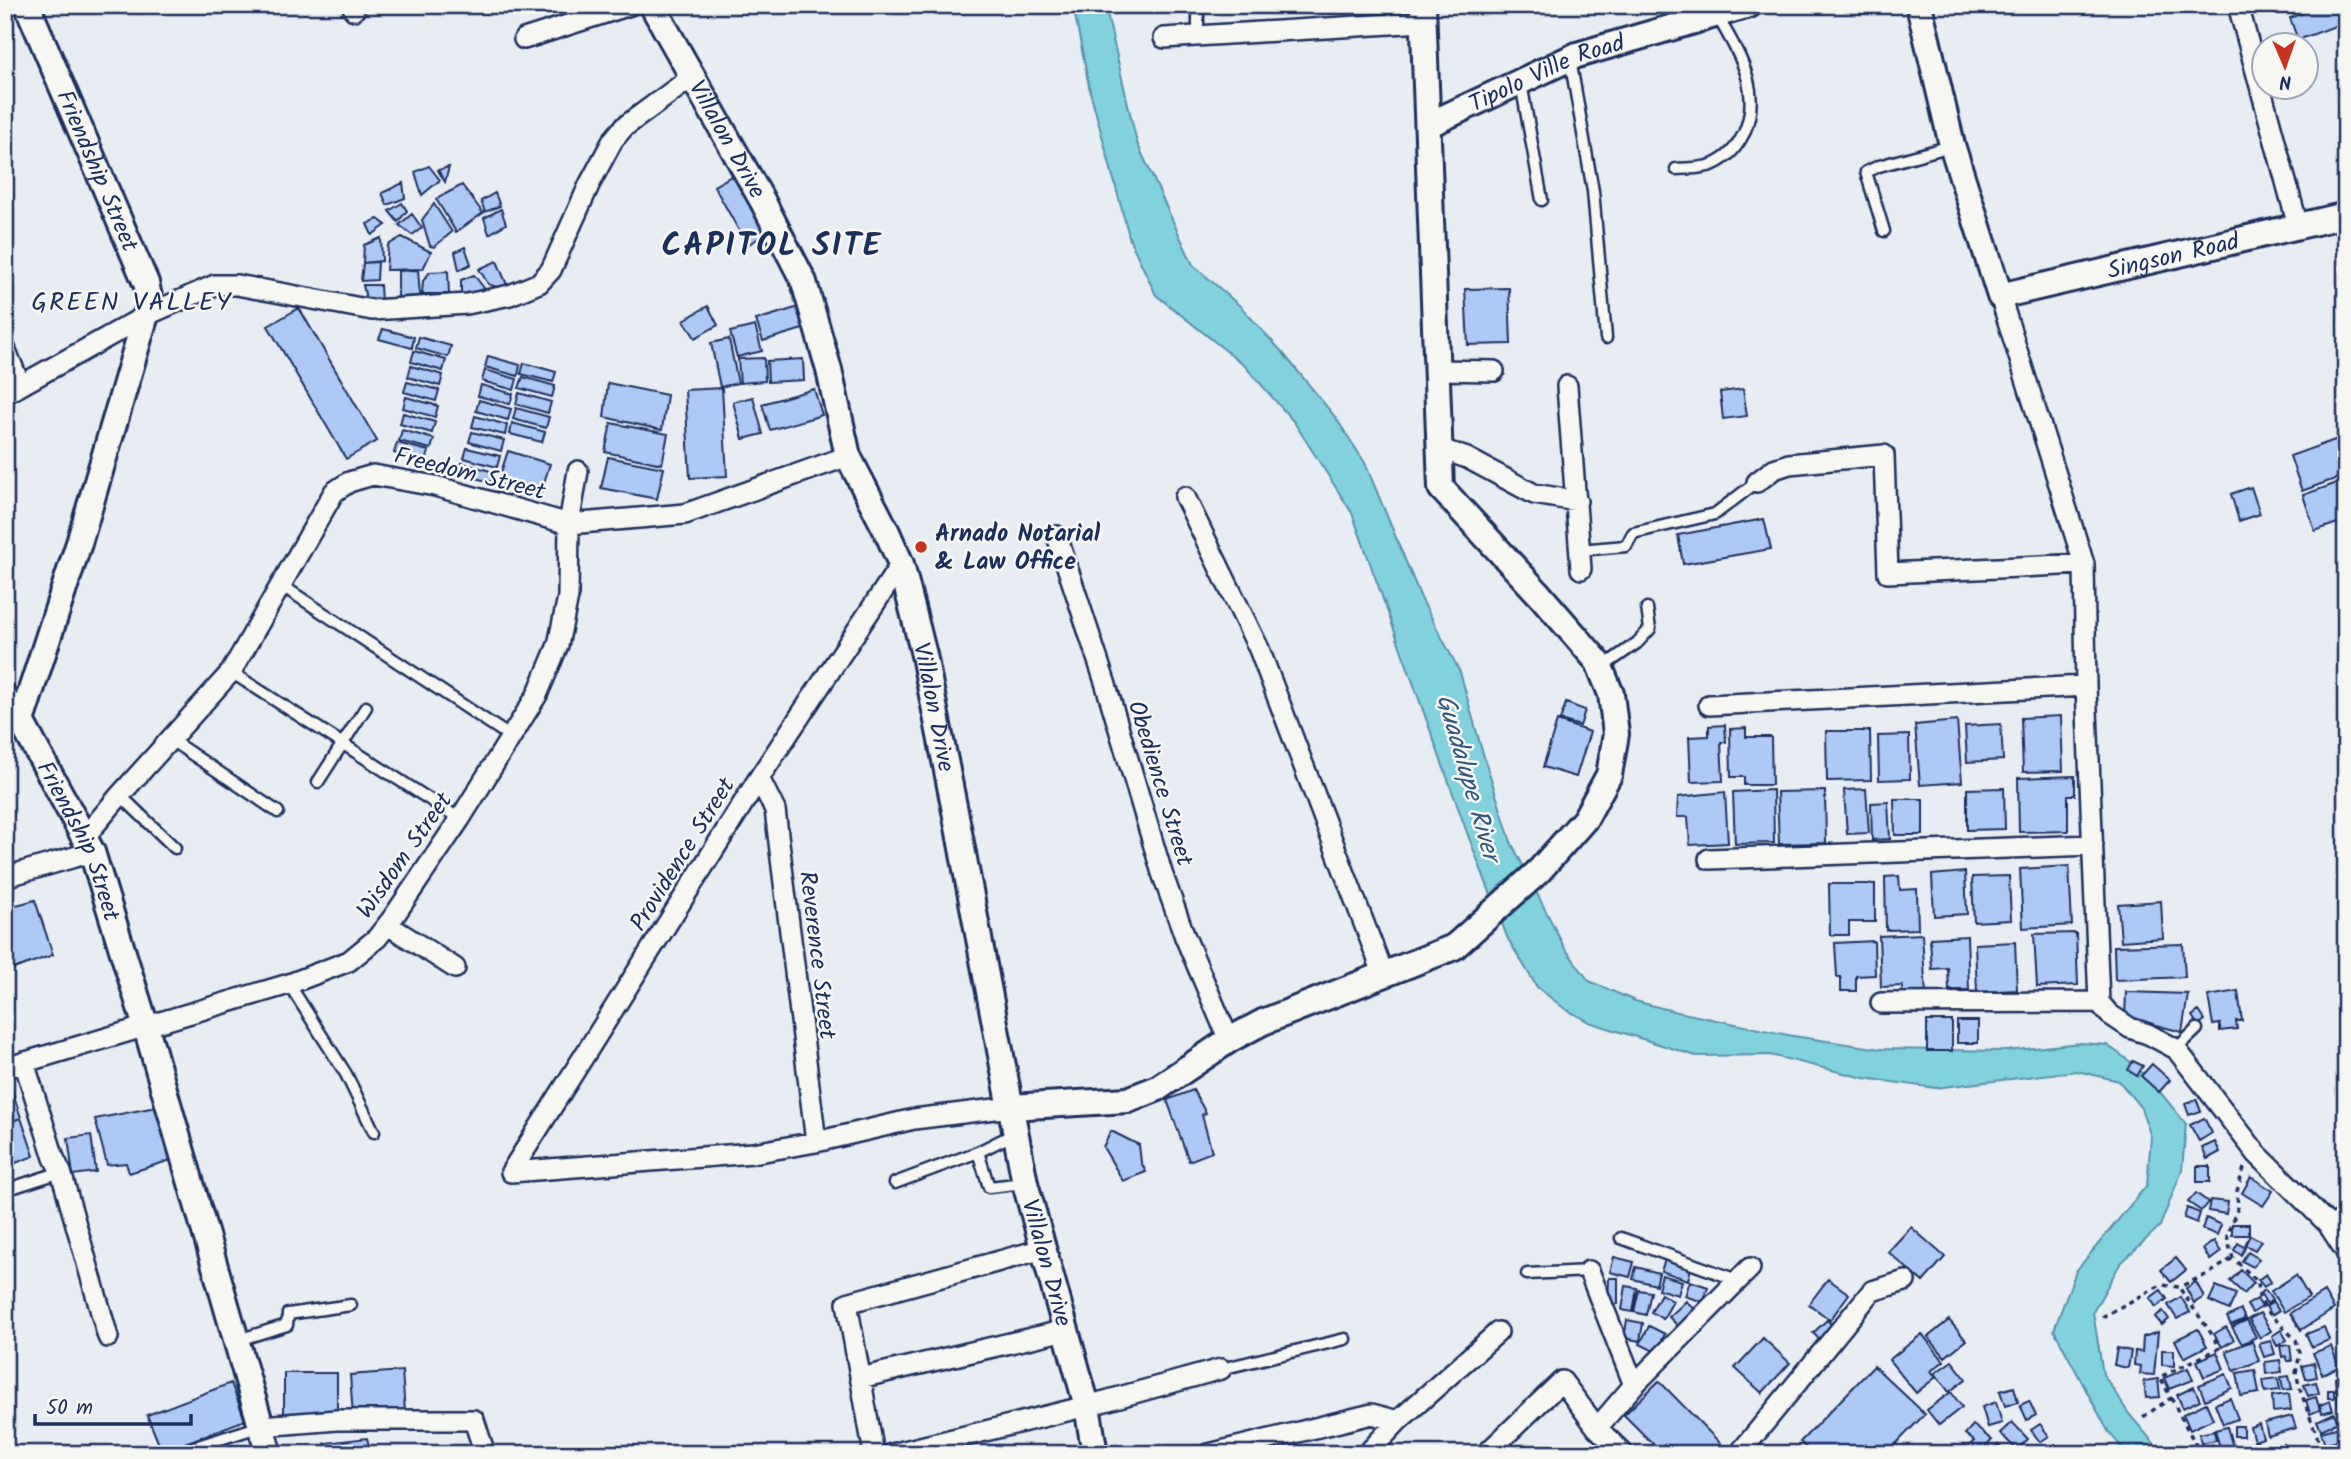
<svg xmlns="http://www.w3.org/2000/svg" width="2351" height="1459" font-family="Kalam,sans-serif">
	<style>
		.water { fill: #82d2dd; stroke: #5991aa; stroke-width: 2 }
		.building { fill: #aec9f6; stroke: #1b2f5e; stroke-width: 2 }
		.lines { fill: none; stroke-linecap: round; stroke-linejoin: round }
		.service-casing { stroke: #1b2f5e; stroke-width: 15 }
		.minor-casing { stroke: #1b2f5e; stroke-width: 24 }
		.tertiary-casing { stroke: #1b2f5e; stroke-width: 30 }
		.path { stroke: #1b2f5e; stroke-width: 3.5; stroke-dasharray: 5 5; stroke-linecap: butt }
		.service { stroke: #f6f6f2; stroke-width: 10 }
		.minor { stroke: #f6f6f2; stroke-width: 19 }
		.tertiary { stroke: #f6f6f2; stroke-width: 24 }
		.poi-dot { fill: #c8321e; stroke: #f6f6f2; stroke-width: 2.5 }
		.labels { text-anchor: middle; stroke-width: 5; stroke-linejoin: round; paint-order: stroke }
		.street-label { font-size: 24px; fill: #1b2f5e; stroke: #f6f6f2 }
		.poi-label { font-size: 24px; font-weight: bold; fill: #1b2f5e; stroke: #f6f6f2; text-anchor: start }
		.neighbourhood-label { font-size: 26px; letter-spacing: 2px; fill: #1b2f5e; stroke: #f6f6f2 }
		.water-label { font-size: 26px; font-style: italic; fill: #35587e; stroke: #f6f6f2 }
		.district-label { font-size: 32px; font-weight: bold; letter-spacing: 2px; fill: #1b2f5e; stroke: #f6f6f2 }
	</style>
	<rect width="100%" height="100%" fill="#e8edf3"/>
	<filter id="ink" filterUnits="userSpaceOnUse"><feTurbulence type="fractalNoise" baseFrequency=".0143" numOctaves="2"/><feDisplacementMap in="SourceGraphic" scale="14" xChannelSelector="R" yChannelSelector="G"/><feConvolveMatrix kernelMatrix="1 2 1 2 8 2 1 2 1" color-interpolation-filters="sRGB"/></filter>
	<g filter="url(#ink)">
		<!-- water -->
		<path class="water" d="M1073,5H1105L1137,143L1193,265L1241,307L1283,353L1336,418L1365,463L1421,598L1460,672L1480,744L1511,842L1564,947L1589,981L1635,1001L1673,1011L1793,1036L1881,1049L2006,1051L2081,1043L2107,1045L2132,1063L2152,1082L2186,1124L2182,1170L2160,1226L2120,1264L2093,1312L2103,1374L2129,1414L2163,1454H2127L2108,1431L2054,1330L2076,1271L2147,1185L2151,1137L2141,1108L2119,1081L2077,1071L1935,1088L1864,1078L1770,1055L1696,1056L1589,1022L1565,1009L1537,987L1508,939L1469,838L1352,513L1294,422L1244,365L1156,295L1130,240L1090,91Z"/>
		<!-- building -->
		<path class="building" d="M2081,5H2114L2083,13Z
			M2323,5H2340L2346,22L2298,40L2290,18Z
			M429,166L440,180L422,195L415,172Z
			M449,167L445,182L438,170Z
			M735,174L768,233L747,245L714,186Z
			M403,183L405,198L387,205L382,193Z
			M462,185L483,213L456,232L436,199Z
			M495,193L500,206L485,212L481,201Z
			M402,203L407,211L398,222L389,211Z
			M434,204L452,232L434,247L430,246L422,220Z
			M501,209L506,224L489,234L484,218Z
			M412,214L422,228L412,235L399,225Z
			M378,219L386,225L372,235L367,224Z
			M402,237L431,252L423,269L386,270L388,245Z
			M381,238L382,261L363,263L364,245Z
			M465,247L471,264L459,270L455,252Z
			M497,261L510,292L488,284L479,269Z
			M378,262L377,280L361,281L363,263Z
			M418,270L420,296L398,297V271Z
			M448,271L449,294H422L423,281L430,272Z
			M474,275L487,292L461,297V280Z
			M363,285H380L381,301L366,299Z
			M1509,288L1511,344L1468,345L1465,289Z
			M708,306L718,325L695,338L684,320Z
			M799,307L806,328L763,341L756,320Z
			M299,308L377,441L346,459L268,326Z
			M755,326L762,351L737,357L730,332Z
			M383,329L414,337L412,348L379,339Z
			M419,337L451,346L448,357L416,348Z
			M729,339L738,383L720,387L711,343Z
			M414,351L446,360L443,371L411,362Z
			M488,356L520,365L518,376L485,367Z
			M764,358L765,381L740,383L738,359Z
			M803,359L804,380L768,382L767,361Z
			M524,363L556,372L553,382L521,374Z
			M411,366L443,375L440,386L408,377Z
			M485,370L517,379L514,390L482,381Z
			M523,377L555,386L552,397L519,388Z
			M407,382L439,390L436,401L404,392Z
			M608,383L667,395L662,430L604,417Z
			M481,385L513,394L510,404L478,396Z
			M722,388L727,476L690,478L685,390Z
			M814,389L822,415L770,430L762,404Z
			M1743,389L1747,416L1723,419L1720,392Z
			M519,393L551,402L548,413L516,404Z
			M406,397L438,406L435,417L403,408Z
			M753,397L763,434L743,439L733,402Z
			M479,400L511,409L508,420L476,411Z
			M516,408L549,417L546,428L513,419Z
			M403,413L435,422L432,433L400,424Z
			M475,416L507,425L505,435L472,427Z
			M512,423L545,432L542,442L510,434Z
			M611,423L668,434L662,464L605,452Z
			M402,430L434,439L431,449L399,441Z
			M472,432L504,440L501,451L469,442Z
			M2346,436V475L2302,491L2290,456Z
			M397,443L429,451L426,462L394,453Z
			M467,448L500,456L497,467L464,458Z
			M508,451L550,464L539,498L497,484Z
			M608,457L664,468L657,499L601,488Z
			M462,463L494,472L491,482L459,474Z
			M2346,480V520L2315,531L2303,495Z
			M2251,487L2260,514L2239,521L2231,494Z
			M1764,519L1771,549L1683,564L1678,535Z
			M1566,703L1585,710L1580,726L1560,720Z
			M2061,716L2063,771L2023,772L2021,718Z
			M1557,721L1590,732L1576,777L1543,767Z
			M1957,721L1962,782L1920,785L1915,725Z
			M2001,724L2003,760L1967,762L1965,726Z
			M1725,725L1726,742H1721L1723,781L1691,782L1689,737L1709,736V726Z
			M1746,728V737H1771L1772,785H1744V777H1731L1730,729Z
			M1826,731H1870L1871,780L1827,781Z
			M1909,735L1910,779L1879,780L1878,736Z
			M2075,776V795H2068V831L2019,832L2018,778Z
			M2004,788L2005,829L1967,830V789Z
			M1866,789L1869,833L1847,834L1844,790Z
			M1773,790L1774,843L1735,844L1733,792Z
			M1825,791L1826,843L1779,844L1777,792Z
			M1725,792L1728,843L1690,845L1688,817H1677L1678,797Z
			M1894,799H1923V835H1895Z
			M1888,802L1890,839L1872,840L1871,803Z
			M2069,866L2072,925L2023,928L2020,869Z
			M1965,872L1967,914L1934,916L1932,875Z
			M1899,876L1900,890L1917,889L1918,929L1886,930L1885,877Z
			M2009,876L2011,920L1974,922L1972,877Z
			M1829,884H1875V922H1849V935H1830Z
			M35,900L53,955L5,972V908Z
			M2161,901L2163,938L2121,941L2118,904Z
			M2076,933L2078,985L2037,987L2034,934Z
			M1922,934L1926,995H1902V986L1881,987L1879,936Z
			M1967,936L1969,990H1949L1948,968L1932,969L1930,938Z
			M1874,941L1875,975L1856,976V991H1841V977H1837L1835,943Z
			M2015,942L2017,990L1977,992L1975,944Z
			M2183,944L2185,977L2115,980L2114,946Z
			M2238,991L2242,1021H2236L2237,1029L2220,1031V1024L2213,1025L2208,996Z
			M2126,992L2188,994L2182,1032L2125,1017Z
			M2199,1011L2205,1020L2198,1025L2192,1016Z
			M1927,1021H1952V1051H1927Z
			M1957,1021H1978V1043H1957Z
			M2133,1061L2143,1066L2137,1076L2128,1070Z
			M2152,1064L2170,1080L2159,1092L2141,1076Z
			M10,1083L21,1118L5,1123V1085Z
			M1193,1090L1206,1113L1202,1115L1212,1152L1189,1161L1167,1100Z
			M2196,1099L2201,1111L2189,1115L2185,1104Z
			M156,1107L171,1160L129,1173L126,1163L107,1165L95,1119Z
			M21,1118L34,1156L5,1167V1123Z
			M2204,1118L2212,1133L2199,1141L2190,1125Z
			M1111,1131L1139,1145L1141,1162L1146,1172L1123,1181L1103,1147Z
			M91,1135L96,1172L73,1175L68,1138Z
			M2215,1142L2220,1152L2207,1159L2202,1148Z
			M2197,1166H2210V1182H2197Z
			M2251,1177L2273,1191L2263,1206L2242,1193Z
			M2196,1193L2208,1202L2201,1211L2188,1202Z
			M2210,1200L2228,1202L2226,1214L2208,1211Z
			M2187,1208L2200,1213L2197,1223L2184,1218Z
			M2206,1218L2221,1225L2217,1235L2202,1229Z
			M2232,1224H2249V1235H2232Z
			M1911,1227L1945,1257L1923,1282L1888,1252Z
			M2250,1235L2261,1241L2255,1250L2245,1245Z
			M2214,1241L2221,1252L2210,1260L2203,1249Z
			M2238,1243L2245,1248L2241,1255L2234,1250Z
			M2248,1252L2259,1259L2253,1267L2242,1261Z
			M1614,1257L1634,1262L1630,1277L1610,1272Z
			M2176,1258L2186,1270L2171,1282L2161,1270Z
			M1665,1260L1691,1268L1688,1280L1661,1271Z
			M1636,1267L1659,1273L1656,1285L1633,1279Z
			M2241,1270L2254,1283L2244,1294L2230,1281Z
			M2266,1274L2271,1282L2264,1287L2258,1280Z
			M1662,1275L1682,1281L1678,1295L1658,1289Z
			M2296,1275L2309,1297L2284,1312L2271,1291Z
			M1609,1278H1618V1304H1608Z
			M1828,1279L1849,1294L1830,1320L1809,1304Z
			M1690,1281L1708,1287L1703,1302L1685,1296Z
			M2196,1282L2204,1297L2194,1303L2186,1288Z
			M1626,1286L1637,1288L1633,1312L1622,1310Z
			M2216,1286L2236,1294L2229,1310L2209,1301Z
			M1639,1290L1651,1292L1646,1315L1634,1312Z
			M2161,1290L2167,1299L2156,1307L2150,1298Z
			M2265,1290L2272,1300L2267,1304L2260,1293Z
			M2324,1292L2334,1309L2301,1330L2290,1313Z
			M1661,1294L1673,1301L1663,1319L1651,1312Z
			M2181,1297L2190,1312L2177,1319L2168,1305Z
			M2257,1299L2262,1307L2252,1313L2247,1305Z
			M1686,1301L1697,1311L1680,1328L1669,1317Z
			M2273,1302L2279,1311L2272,1315L2266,1307Z
			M2241,1310L2245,1319L2231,1325L2227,1317Z
			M2163,1311L2169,1319L2162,1325L2155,1317Z
			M2260,1313L2271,1331L2260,1338L2249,1319Z
			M1627,1320L1643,1323L1640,1341L1624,1338Z
			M1827,1320L1837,1330L1823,1343L1813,1333Z
			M1949,1320L1966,1340L1945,1357L1928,1337Z
			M2247,1320L2256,1337L2242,1344L2232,1327Z
			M1649,1326L1665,1334L1656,1352L1640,1344Z
			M2226,1327L2234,1340L2222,1347L2214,1334Z
			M2324,1327L2329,1340L2312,1347L2306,1334Z
			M2198,1329L2207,1346L2184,1358L2175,1340Z
			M2281,1330L2287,1340L2277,1346L2272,1336Z
			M2158,1332L2154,1375L2140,1374L2141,1366L2134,1365L2135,1351L2142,1352L2143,1337Z
			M1922,1334L1944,1361L1931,1371L1936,1377L1916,1393L1889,1360Z
			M1763,1338L1790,1363L1762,1393L1735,1368Z
			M2252,1341L2259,1361L2234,1371L2226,1351Z
			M2271,1341L2275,1354L2264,1357L2259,1344Z
			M2290,1345L2292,1361H2288L2286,1356L2282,1357L2280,1346Z
			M2331,1346L2339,1367L2322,1374L2313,1353Z
			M2117,1348L2131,1351L2128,1368L2114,1365Z
			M2162,1350H2174V1366L2162,1365Z
			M2217,1352L2224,1369L2204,1377L2197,1361Z
			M2280,1360L2282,1372L2266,1374L2265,1362Z
			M1952,1361L1966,1379L1949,1392L1935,1373Z
			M2314,1363L2317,1377L2306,1379L2302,1366Z
			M1874,1366L1925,1414L1886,1454H1813L1800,1442Z
			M2188,1368L2193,1380L2169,1389L2164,1378Z
			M2255,1370L2259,1393L2241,1396L2237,1373Z
			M402,1371L405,1412L353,1416L350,1375Z
			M284,1373H337V1415H284Z
			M2226,1374L2232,1388L2205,1400L2199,1385Z
			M2289,1376L2292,1389L2283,1390L2281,1377Z
			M2346,1377V1390L2336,1391L2335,1378Z
			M2278,1378L2280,1390L2265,1392L2263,1380Z
			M2158,1379L2160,1397L2146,1398L2144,1381Z
			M1659,1381L1726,1449L1722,1454H1663L1624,1415Z
			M2316,1382L2319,1393L2308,1396L2304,1385Z
			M231,1383L245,1420L162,1452L147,1415Z
			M2014,1387L2018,1402L2005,1406L2000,1391Z
			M2194,1387L2200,1400L2183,1408L2177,1395Z
			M2328,1390H2334V1398H2328Z
			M1951,1392L1962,1407L1939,1425L1927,1410Z
			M2346,1393V1406L2339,1407L2336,1395Z
			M2289,1394L2291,1410L2273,1412L2272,1396Z
			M2316,1397L2320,1410L2310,1414L2306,1400Z
			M2230,1398L2238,1419L2223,1424L2215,1404Z
			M2029,1401L2036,1415L2027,1420L2020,1405Z
			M2330,1401L2333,1410L2322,1413L2320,1405Z
			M1996,1402L2002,1423L1988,1427L1982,1407Z
			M2206,1403L2213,1419L2190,1430L2183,1414Z
			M2334,1413L2338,1422L2321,1430L2317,1421Z
			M2292,1416L2296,1428L2268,1436L2265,1423Z
			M2012,1422L2028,1439L2017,1450L2000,1433Z
			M2040,1424L2049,1436L2040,1442L2031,1430Z
			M2259,1424L2263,1438L2254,1441L2250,1427Z
			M1973,1425L1992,1440L1979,1454H1968L1964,1451L1974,1441L1965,1434Z
			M2234,1426H2243V1436H2234Z
			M2343,1426L2346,1438L2325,1445L2321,1432Z
			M2227,1427L2233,1447L2221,1451L2215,1430Z
			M2214,1431L2216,1440L2201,1443L2199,1434Z
			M367,1438L371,1454H328L325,1443Z
			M2284,1444L2286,1453L2274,1454L2272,1447Z
			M1998,1445L2008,1454H1989Z
			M2266,1445L2268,1454H2259L2257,1447Z
			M2340,1446L2346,1454H2329Z
			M2305,1447L2308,1454H2292L2291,1452Z"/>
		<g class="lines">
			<!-- service casing -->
			<g class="service-casing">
				<path id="service" d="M1198,5V36
					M1570,59L1593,191L1606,338
					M1521,83L1542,200
					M1676,169C1688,168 1704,169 1714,164C1729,157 1737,147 1744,133C1763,89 1738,53 1717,15
					M1884,231L1866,172L1879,166L1951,146
					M1579,550L1626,546L1633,533L1715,514L1757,482
					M281,585L511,737
					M1601,668L1637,643L1650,629L1647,608
					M231,672L460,819
					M171,740L278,812
					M318,782L366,707
					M120,795L175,848
					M289,984L346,1074L374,1132
					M2176,1049L2197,1029
					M978,1152L989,1187L1025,1183
					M895,1183L978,1152L1014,1134
					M5,1190L61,1172
					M2328,1224L2346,1211
					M1621,1238L1737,1280
					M1527,1274L1589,1271
					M238,1340L287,1325L288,1314L351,1305
					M1221,1369L1345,1339
					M173,1454L261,1426"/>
			</g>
			<!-- minor casing -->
			<g class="minor-casing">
				<path id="minor" d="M353,5L354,10
					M2238,5L2298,226
					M1164,38L1423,22
					M524,39L630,5
					M2000,296L2084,564L2086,686L2099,1002L2109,1014L2130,1028L2148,1034L2176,1049L2257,1154L2328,1224L2346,1252
					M5,348L20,385
					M1436,370L1494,371
					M1567,386L1581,569
					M5,394L147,315L215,285H237L372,310L467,304L510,295L539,283L551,270L590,183L613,140L624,127L692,77
					M1438,448L1467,458L1534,494L1577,501
					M1757,482L1774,469L1789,464L1884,455L1888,573L2084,564
					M1185,497L1259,649L1383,973
					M1057,536L1105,682L1162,873L1185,937L1229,1040
					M5,694L21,721
					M1709,705L2086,686
					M759,778L775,810L816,1142
					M84,838L120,795L231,672L334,492L349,482L373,475L435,486L569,524L685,514L848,456
					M1709,859L2093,845
					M5,877L92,852
					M388,925L455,968
					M1881,1003L2099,1002
					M24,1062L54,1158L61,1172L108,1337
					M5,1068L289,984L349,961L377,938L392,919L460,819L537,695L558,645L568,597L569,524L578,471
					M511,1172L759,778L901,564
					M511,1172L753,1153L816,1142L914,1119L1011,1107
					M1589,1271L1634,1385
					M860,1378L1066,1330
					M262,1426L337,1420H474L485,1454
					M1597,1428L1634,1385L1750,1268
					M874,1454L847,1303L1043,1249
					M892,1454L1087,1406L1221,1369
					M1209,1454L1372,1414L1398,1421
					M1367,1454L1398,1421L1498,1332
					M1486,1454L1562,1381L1597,1428L1624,1454
					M1739,1454L1872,1291L1905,1281"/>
			</g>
			<!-- tertiary casing -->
			<g class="tertiary-casing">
				<g id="tertiary">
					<path id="s1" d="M27,5L146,283L150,301L79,543L21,721L92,852L146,1027L269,1454"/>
					<path id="s2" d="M652,5L762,200L804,282L829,370L848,456L887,532L901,564L924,655L955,811L1025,1183L1087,1406L1095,1454"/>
					<path id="s3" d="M1919,5L1952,145L2000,296L2346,215"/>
					<path id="s4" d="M1428,125L1577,55L1749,5"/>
					<path d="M1011,1107L1128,1100L1158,1088L1229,1040L1263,1022L1454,947L1539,871L1585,819L1609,775L1616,734L1611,694L1598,662L1539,594L1441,488L1423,5"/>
				</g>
			</g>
			<!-- path -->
			<path class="path" d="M2244,1168L2237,1191L2238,1207L2227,1235L2229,1245L2233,1258L2258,1282L2259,1297L2268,1312L2296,1340L2300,1353L2296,1373L2301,1392L2322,1450
				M2102,1317L2161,1285L2179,1287L2210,1273L2233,1258
				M2171,1398L2197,1447L2212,1445L2215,1454
				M2143,1417L2171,1398L2160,1377L2220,1348C2208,1326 2192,1308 2179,1287"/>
			<!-- service -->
			<use href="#service" class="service"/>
			<!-- minor -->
			<use href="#minor" class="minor"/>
			<!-- tertiary -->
			<use href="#tertiary" class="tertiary"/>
		</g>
	</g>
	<!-- markers -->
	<circle class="poi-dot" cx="921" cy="547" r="7"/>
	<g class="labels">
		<!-- street labels -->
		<g class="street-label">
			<text dy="8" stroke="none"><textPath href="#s4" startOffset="130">Tipolo Ville Road</textPath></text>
			<text dy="8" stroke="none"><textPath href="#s2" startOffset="154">Villalon Drive</textPath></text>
			<text dy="8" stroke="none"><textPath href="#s1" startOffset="180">Friendship Street</textPath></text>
			<text dy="8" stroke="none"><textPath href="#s3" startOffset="480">Singson Road</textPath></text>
			<text transform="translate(470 473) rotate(14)" y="8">Freedom Street</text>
			<text dy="8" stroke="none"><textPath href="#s2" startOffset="763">Villalon Drive</textPath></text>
			<text transform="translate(1161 783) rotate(73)" y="8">Obedience Street</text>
			<text dy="8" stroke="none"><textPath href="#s1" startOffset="894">Friendship Street</textPath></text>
			<text transform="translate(682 854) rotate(-58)" y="8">Providence Street</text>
			<text transform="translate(404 855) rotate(-55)" y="8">Wisdom Street</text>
			<text transform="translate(818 955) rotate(83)" y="8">Reverence Street</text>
			<text dy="8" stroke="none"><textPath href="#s2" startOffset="1330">Villalon Drive</textPath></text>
		</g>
		<!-- poi labels -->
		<g class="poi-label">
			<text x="935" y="541">Arnado Notarial<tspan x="935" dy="28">&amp; Law Office</tspan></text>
		</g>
		<!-- neighbourhood labels -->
		<g class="neighbourhood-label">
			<text x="132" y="310">GREEN VALLEY</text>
		</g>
		<!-- water labels -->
		<g class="water-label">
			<text transform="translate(1469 777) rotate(74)" y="9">Guadalupe River</text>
		</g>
		<!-- district labels -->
		<g class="district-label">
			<text x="772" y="255">CAPITOL SITE</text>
		</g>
	</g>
	<!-- margin -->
	<rect width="2351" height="1459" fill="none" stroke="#f6f6f2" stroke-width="28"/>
	<rect x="14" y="14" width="2323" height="1431" fill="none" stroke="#1b2f5e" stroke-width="2.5" filter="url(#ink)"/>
	<!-- north arrow -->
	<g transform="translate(2285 66) rotate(178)"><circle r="33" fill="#f6f6f2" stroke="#9ea6b7" stroke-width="2"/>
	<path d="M0-5L12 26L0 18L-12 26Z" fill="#c8321e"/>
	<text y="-10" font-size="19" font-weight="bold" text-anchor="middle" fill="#1b2f5e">N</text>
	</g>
	<!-- scale -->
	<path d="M35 1414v10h156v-10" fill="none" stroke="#1b2f5e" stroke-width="3.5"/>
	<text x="46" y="1414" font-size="21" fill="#1b2f5e" stroke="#f6f6f2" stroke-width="5" paint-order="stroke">50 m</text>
</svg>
